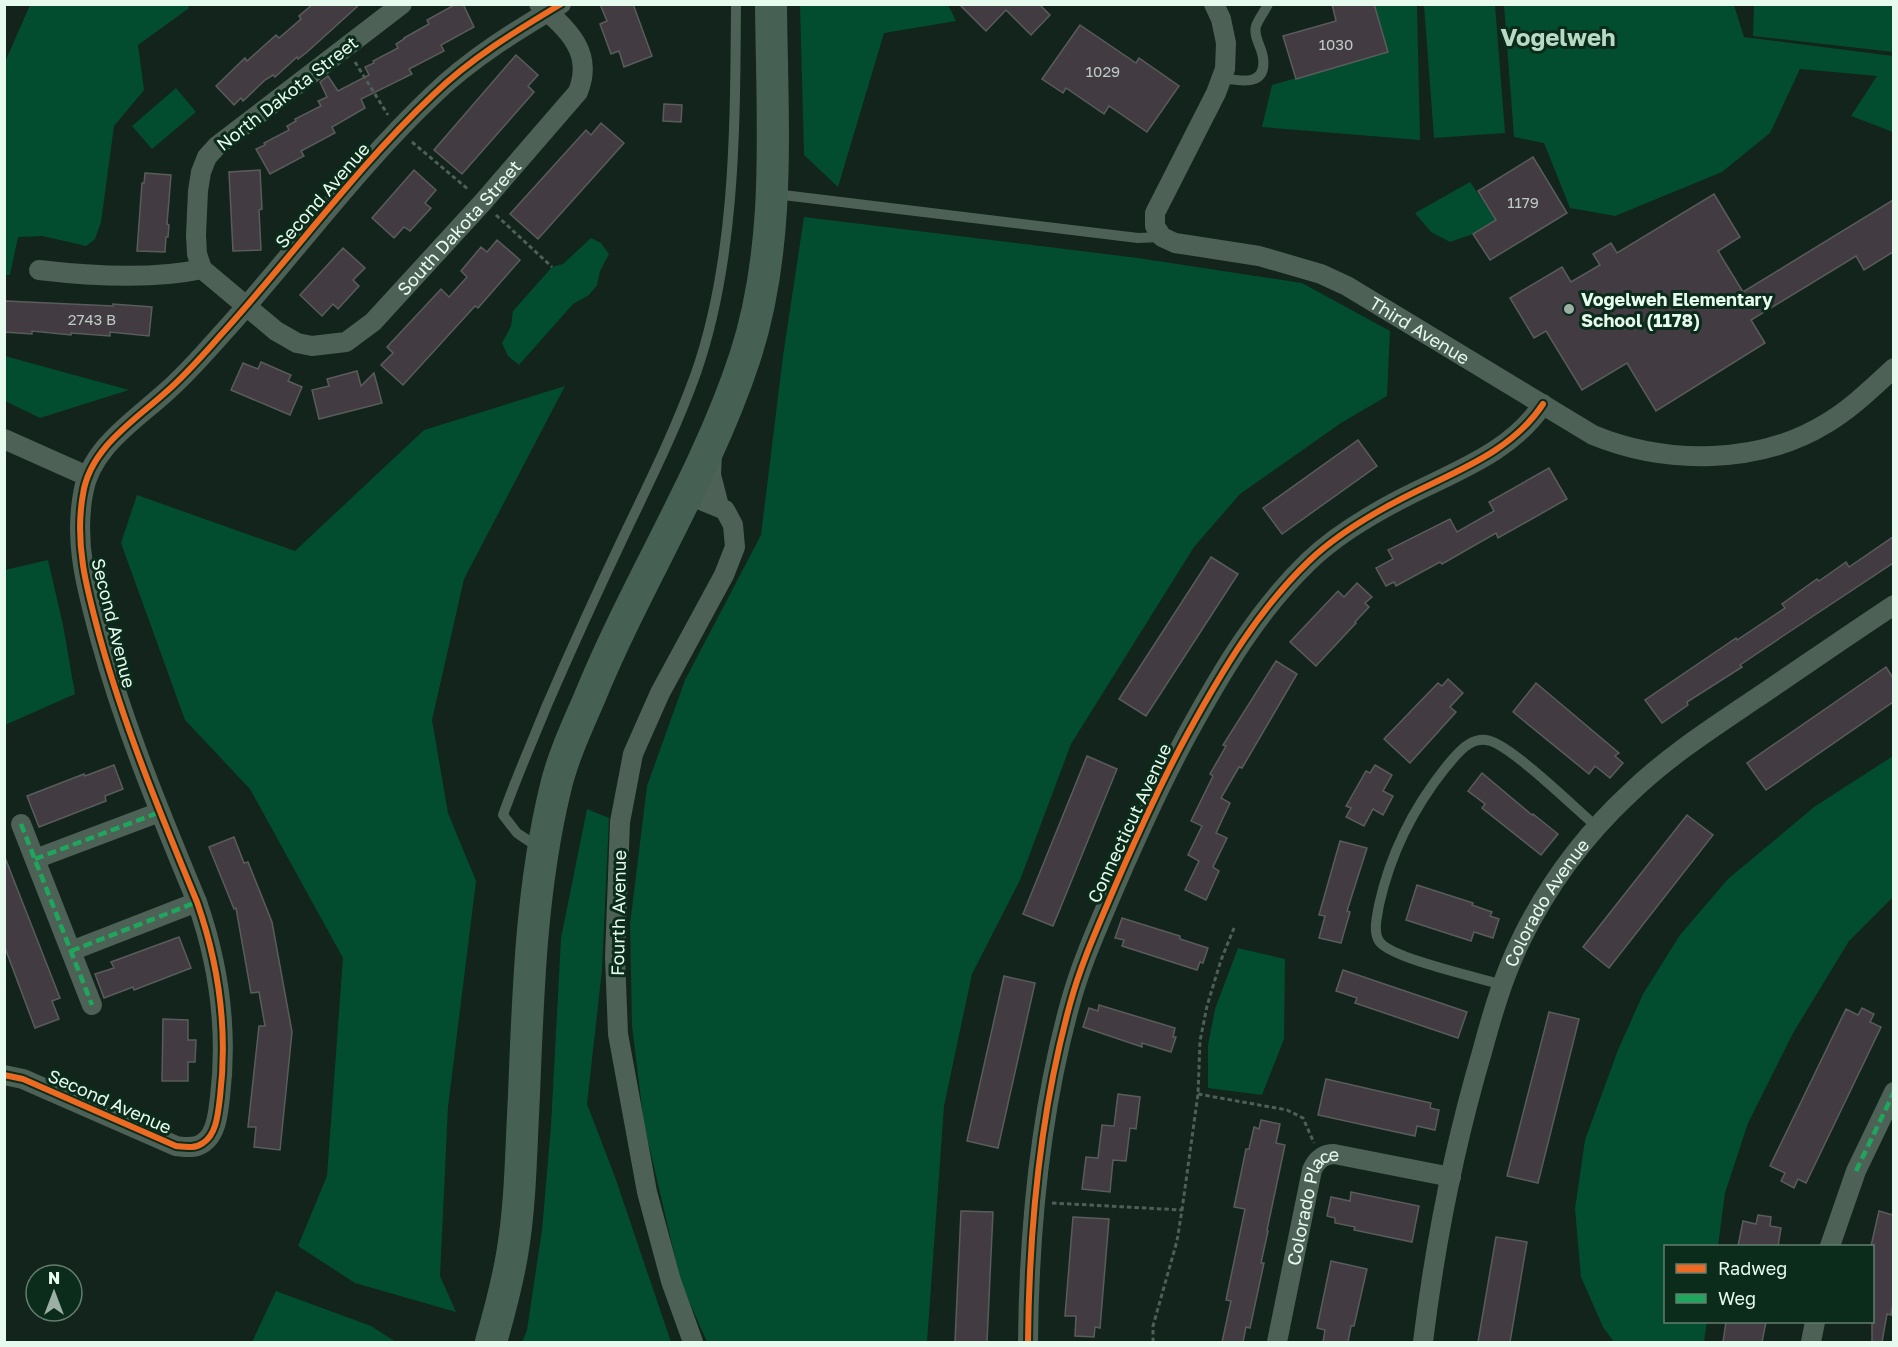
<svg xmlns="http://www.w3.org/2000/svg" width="1898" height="1347" font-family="'Golos Text',sans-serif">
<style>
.green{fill:#024d2f}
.building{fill:#423b42;stroke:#5a5c5b;stroke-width:1.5}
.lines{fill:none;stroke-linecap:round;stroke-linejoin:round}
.path{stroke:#4e5f56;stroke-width:3;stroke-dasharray:4.5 3;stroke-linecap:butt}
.service{stroke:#4d6156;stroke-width:10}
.minor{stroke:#4d6156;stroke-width:20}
.primary{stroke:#466153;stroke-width:32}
.quiet{stroke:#20a55d;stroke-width:4.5;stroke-dasharray:9 4.5;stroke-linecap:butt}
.cycleway-casing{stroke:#0b2b1b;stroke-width:10}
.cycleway{stroke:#ed6a23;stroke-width:6}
.poi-dot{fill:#9cafa4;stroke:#0b2b1b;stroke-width:2}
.labels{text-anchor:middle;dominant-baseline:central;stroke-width:6;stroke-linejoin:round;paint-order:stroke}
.number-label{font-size:15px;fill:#becac3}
.street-label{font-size:18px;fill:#e7faee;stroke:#0b2b1b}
.poi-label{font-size:18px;font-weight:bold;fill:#e7faee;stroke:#0b2b1b;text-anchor:start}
.district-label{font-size:24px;font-weight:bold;fill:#b6dac4;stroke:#0b2b1b}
</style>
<rect width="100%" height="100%" fill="#12241b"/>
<g class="green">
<polygon points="30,5 187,4 189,8 138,45 144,90 114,126 101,222 95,239 86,246 42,236 18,237 10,275 5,275 5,62"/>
<polygon points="800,5 948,5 956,21 884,33 838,187 804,155"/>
<polygon points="1374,5 1417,5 1420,140 1262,127 1272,85 1388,52"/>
<polygon points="1424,5 1495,5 1505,133 1434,138"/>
<polygon points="1504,5 1734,5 1744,37 1893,56 1893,132 1851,116 1877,76 1800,69 1770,133 1722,172 1615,216 1570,208 1544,143 1514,137"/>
<polygon points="1754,5 1893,5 1893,52 1753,36"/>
<polygon points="176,88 196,112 152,149 132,126"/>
<polygon points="1470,182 1496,220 1473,234 1450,242 1431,232 1415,213"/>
<polygon points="804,217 1138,258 1302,283 1390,331 1387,396 1341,423 1240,494 1194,547 1071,744 1020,880 972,974 944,1106 927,1342 707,1342 681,1283 644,1124 632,1026 630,924 647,786 685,680 761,535 783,356"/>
<polygon points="591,238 601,243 609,254 600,271 597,285 589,295 573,304 519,365 508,356 502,343 511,326 513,311 552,267 563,264"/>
<polygon points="5,356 129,390 40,418 5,401"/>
<polygon points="565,386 464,579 432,720 448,813 476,881 448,1107 440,1276 456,1312 355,1283 298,1246 327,1176 343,958 250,789 185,720 121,543 137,495 295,551 424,430"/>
<polygon points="48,560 63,625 75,694 5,725 5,570"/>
<polygon points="1893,756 1893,897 1849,941 1793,1033 1748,1123 1725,1193 1718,1246 1666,1246 1666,1322 1707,1322 1704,1342 1614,1342 1603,1327 1581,1277 1575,1209 1585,1140 1618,1050 1643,994 1680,935 1728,879 1814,807"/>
<polygon points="587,809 609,818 602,970 587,1104 615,1177 671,1342 522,1342 527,1330 542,1230 551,1126 561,938"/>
<polygon points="1238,948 1285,959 1284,1039 1262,1095 1208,1088 1208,1045 1215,1009"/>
<polygon points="276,1291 371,1326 396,1342 252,1342"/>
</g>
<g class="building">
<polygon points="313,4 360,4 306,53 298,59 297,57 275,77 273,75 265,80 243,101 241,98 234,105 216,86 245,58 247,61 276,35 279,38 301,19 299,16"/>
<polygon points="456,4 463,4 474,27 441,45 444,51 409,69 412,74 361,99 365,108 332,127 335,133 301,151 304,156 270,174 256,149 265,145 264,143 289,130 287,126 296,121 295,119 321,106 318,101 327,97 320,82 328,76 338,91 369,75 365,67 374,63 373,61 398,48 396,44 404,39 404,38 429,24 427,20"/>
<polygon points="600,4 633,4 652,56 624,67 619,51 611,54 600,24 607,21"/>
<polygon points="959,4 1039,4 1050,15 1031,35 1006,10 986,31"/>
<polygon points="1332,4 1374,4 1388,52 1296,79 1283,36 1336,21"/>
<polygon points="1080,25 1136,63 1139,58 1179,86 1147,132 1109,106 1104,114 1066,88 1063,93 1042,79"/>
<polygon points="516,55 538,75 528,86 534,92 462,174 434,150"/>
<polygon points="664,104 682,105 681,122 663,121"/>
<polygon points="601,123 624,143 538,239 510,214 586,130 591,135"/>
<polygon points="1533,157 1567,213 1490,260 1473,234 1496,220 1478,191"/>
<polygon points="260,170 262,209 259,210 261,250 233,251 229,172"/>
<polygon points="414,170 436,190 425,203 431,208 410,231 404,227 394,238 372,218"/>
<polygon points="145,173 171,175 167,224 169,225 168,237 166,237 165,252 137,251 142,183 144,183"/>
<polygon points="1714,194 1740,237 1718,251 1743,292 1893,200 1893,252 1864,270 1856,256 1751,320 1765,343 1656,411 1627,363 1582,390 1546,331 1534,338 1510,298 1562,267 1571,282 1600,265 1593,254 1611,243 1617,253"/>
<polygon points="497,240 520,260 478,308 475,306 403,385 381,365 393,353 387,347 441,289 449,297 467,277 461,271 481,247 487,252"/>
<polygon points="343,248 365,268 353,280 359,286 338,309 333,304 322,316 300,295"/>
<polygon points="6,301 113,306 113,304 152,307 149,336 110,332 110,336 71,333 71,335 32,331 32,334 4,332 4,303"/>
<polygon points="261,362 291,375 288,381 302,387 290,415 231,390 243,363 258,369"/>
<polygon points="357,371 361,386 374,373 382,403 319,419 312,390 329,386 327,379"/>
<polygon points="1358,440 1377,466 1282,534 1263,508"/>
<polygon points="1549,468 1567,499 1498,538 1496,533 1442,564 1440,562 1396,586 1394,582 1386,586 1376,568 1393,559 1388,550 1450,519 1457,532 1494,511 1489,502"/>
<polygon points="1893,537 1893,563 1780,638 1740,665 1742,667 1687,702 1688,705 1662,723 1645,700 1736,638 1737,640 1785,608 1782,604 1817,579 1819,581 1846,562 1849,567"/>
<polygon points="1211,557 1238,574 1146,716 1119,699"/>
<polygon points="1357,583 1372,597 1365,603 1369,607 1355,622 1356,623 1316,666 1290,642 1338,591 1344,597"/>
<polygon points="1276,661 1297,674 1242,768 1239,767 1221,798 1230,803 1216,833 1227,838 1213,867 1219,871 1206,900 1185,890 1199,861 1188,855 1202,826 1191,821 1213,776 1210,774 1226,746 1223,745"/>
<polygon points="1886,667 1893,678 1893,702 1766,790 1747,763"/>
<polygon points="1448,679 1463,693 1450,707 1456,712 1410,763 1384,739 1438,683 1442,686"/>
<polygon points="1536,683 1619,753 1615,756 1623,763 1610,778 1595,766 1589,774 1513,712"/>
<polygon points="1087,756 1117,769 1053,926 1023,914"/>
<polygon points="114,765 123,789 105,796 106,801 39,827 27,796 84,774 85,776"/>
<polygon points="1375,765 1392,775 1383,791 1393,796 1383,815 1373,809 1364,826 1346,817 1351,808 1346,806 1366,771 1370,773"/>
<polygon points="1482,773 1532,815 1533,814 1558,834 1541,855 1482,808 1485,804 1468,791"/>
<polygon points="1687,815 1713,835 1609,968 1583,947"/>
<polygon points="234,837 244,863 248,862 272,922 292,1032 280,1150 254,1147 256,1127 248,1127 259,1026 265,1026 259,992 251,993 236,908 234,909 209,847"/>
<polygon points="1340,841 1367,848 1347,911 1350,912 1341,943 1319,938 1325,916 1319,915"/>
<polygon points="4,855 60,998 52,1001 59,1019 35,1028 4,945"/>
<polygon points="1417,885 1473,903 1472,905 1492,912 1490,916 1499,919 1493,938 1474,932 1471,941 1406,920"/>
<polygon points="1122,918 1180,936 1180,939 1208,948 1203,963 1200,962 1197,970 1122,946 1124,940 1115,938"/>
<polygon points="179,937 191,968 134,990 133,987 104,998 95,974 114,968 111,962"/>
<polygon points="1343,970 1467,1012 1458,1038 1355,1003 1357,998 1336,991"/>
<polygon points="1004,976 1035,983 998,1148 967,1141"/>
<polygon points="1099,1005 1175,1028 1173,1037 1176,1037 1171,1052 1142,1043 1142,1047 1083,1027 1089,1008 1098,1011"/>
<polygon points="1862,1008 1874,1014 1870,1022 1881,1027 1806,1183 1798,1179 1794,1188 1781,1181 1785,1173 1770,1166 1846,1009 1858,1015"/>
<polygon points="1549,1012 1579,1019 1538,1183 1507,1176"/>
<polygon points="163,1019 188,1020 188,1040 196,1040 195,1062 188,1062 188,1081 162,1081"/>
<polygon points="1326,1079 1431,1103 1430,1108 1439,1110 1435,1130 1417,1126 1415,1136 1318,1115"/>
<polygon points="1118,1094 1140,1097 1136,1129 1130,1128 1126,1161 1113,1160 1110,1192 1082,1189 1086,1157 1098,1158 1102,1125 1114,1126"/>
<polygon points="1261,1120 1280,1124 1276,1143 1285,1145 1267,1230 1268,1231 1261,1263 1264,1263 1250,1328 1246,1327 1243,1342 1222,1342 1231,1301 1226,1300 1245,1209 1234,1207 1246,1149 1249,1149 1254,1127 1259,1129"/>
<polygon points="1351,1192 1419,1206 1412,1242 1354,1230 1355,1227 1335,1223 1335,1218 1327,1216 1331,1197 1350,1201"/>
<polygon points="961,1211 993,1212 987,1342 955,1342"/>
<polygon points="1879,1211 1893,1215 1893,1304 1891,1315 1887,1314 1882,1342 1872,1342 1872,1246 1871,1246"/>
<polygon points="1758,1215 1771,1217 1770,1226 1781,1228 1778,1246 1738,1246 1743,1221 1756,1224"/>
<polygon points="1073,1217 1109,1219 1100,1328 1095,1327 1094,1337 1075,1336 1076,1316 1065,1316"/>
<polygon points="1496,1237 1527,1242 1510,1342 1478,1342"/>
<polygon points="1331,1261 1367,1269 1354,1326 1351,1326 1348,1342 1323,1342 1325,1330 1317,1328"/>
<polygon points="1726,1322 1766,1322 1762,1342 1723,1342"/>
</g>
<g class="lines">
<g class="path">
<polyline points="355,62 388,115"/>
<polyline points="412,142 469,190"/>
<polyline points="496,215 552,267"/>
<polyline points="1198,1094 1287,1110 1303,1118 1314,1143"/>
<polyline points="1052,1203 1182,1210"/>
<polyline points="1153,1342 1153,1326 1177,1241 1182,1210 1198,1094 1200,1041 1207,1006 1221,960 1234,928"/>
</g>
<g class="service">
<path d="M1222 78C1240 81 1267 87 1263 58 1262 47 1253 37 1256 26 1259 18 1265 11 1268 4"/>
<polyline points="775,194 1138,238 1162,237"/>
<path d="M541 849 517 833 503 815C516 778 532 742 547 705 573 645 600 586 628 527 652 477 677 426 696 373 736 258 735 125 736 4"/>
<path d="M1503 985C1480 978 1389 958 1379 941 1373 931 1377 917 1379 905 1390 855 1414 807 1446 767 1453 759 1460 749 1469 744 1473 741 1481 739 1486 740 1507 741 1577 810 1597 827"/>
</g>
<g class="minor">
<path id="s1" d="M402 4 217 146 207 157 201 172 198 191 196 235 197 254 202 269 276 331 297 343 312 346 346 342 373 322 483 202 578 92C594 52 568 30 539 4"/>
<path id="s2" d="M1214 4 1221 19 1226 43 1225 69 1216 93 1155 213V226L1162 237 1175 243 1259 256 1321 274 1347 286 1593 435C1666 465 1759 465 1827 423 1852 408 1872 388 1894 368"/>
<path d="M39 270C90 276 152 280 202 269"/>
<polyline points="4,439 87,476"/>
<polyline points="712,453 711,475 719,506"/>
<polyline points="686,494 725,510 733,525 735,547 724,575 660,693 633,754 620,822 615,957 618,1034 647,1192 671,1281 693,1342"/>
<polyline points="21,824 92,1005"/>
<polyline points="35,859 160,812"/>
<polyline points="71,951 197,902"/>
<path d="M4 1075 23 1079 176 1146C185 1147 195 1149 203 1143 217 1134 218 1112 220 1097 228 1030 219 965 197 902 161 815 125 729 100 638 87 590 74 544 83 494 90 448 134 421 166 392 189 372 208 349 228 327 297 250 358 166 433 95 471 58 516 31 561 4"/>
<polyline points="1830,1246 1856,1171 1894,1092"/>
<path d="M1028 1342C1029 1230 1040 1113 1070 1004 1080 967 1095 933 1110 898 1134 842 1159 786 1188 733 1222 671 1258 610 1309 561 1336 535 1370 515 1403 498 1453 472 1511 453 1543 404"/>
<path id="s3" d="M1277 1342 1312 1170C1316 1161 1323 1154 1334 1154L1451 1177"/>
<path id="s4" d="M1423 1342C1435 1244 1454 1147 1482 1052 1492 1015 1503 977 1520 942 1547 886 1584 836 1629 794 1667 757 1712 728 1755 699 1801 668 1847 636 1894 605"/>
<polyline points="1811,1342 1815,1322"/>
</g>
<path class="primary" d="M491 1342C499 1314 507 1284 512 1255 521 1202 521 1148 524 1095 528 993 531 890 555 790 562 759 576 729 589 699 636 583 706 476 745 357 782 244 772 122 771 4"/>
<g class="quiet">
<polyline points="21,824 92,1005"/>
<polyline points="35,859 160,812"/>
<polyline points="71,951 197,902"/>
<polyline points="1856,1171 1894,1092"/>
</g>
<g class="cycleway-casing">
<g id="cycleway">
<path d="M4 1075 23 1079 176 1146C185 1147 195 1149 203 1143 217 1134 218 1112 220 1097 228 1030 219 965 197 902 161 815 125 729 100 638 87 590 74 544 83 494 90 448 134 421 166 392 189 372 208 349 228 327 297 250 358 166 433 95 471 58 516 31 561 4"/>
<path d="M1028 1342C1029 1230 1040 1113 1070 1004 1080 967 1095 933 1110 898 1134 842 1159 786 1188 733 1222 671 1258 610 1309 561 1336 535 1370 515 1403 498 1453 472 1511 453 1543 404"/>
</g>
</g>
<use href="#cycleway" class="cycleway"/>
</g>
<circle class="poi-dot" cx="1569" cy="309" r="6"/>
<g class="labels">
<g class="number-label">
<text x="1336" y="44">1030</text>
<text x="1103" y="71">1029</text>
<text x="1523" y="202">1179</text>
<text x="92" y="319">2743 B</text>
</g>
<g class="street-label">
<text transform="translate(287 93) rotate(-38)">North Dakota Street</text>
<text transform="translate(322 195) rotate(-49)">Second Avenue</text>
<text stroke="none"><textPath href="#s1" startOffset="694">South Dakota Street</textPath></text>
<text stroke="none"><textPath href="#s2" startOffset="531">Third Avenue</textPath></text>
<text transform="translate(114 623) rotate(76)">Second Avenue</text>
<text transform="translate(1129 823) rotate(-65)">Connecticut Avenue</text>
<text stroke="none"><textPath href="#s4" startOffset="460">Colorado Avenue</textPath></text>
<text transform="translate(618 913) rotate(-89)">Fourth Avenue</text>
<text transform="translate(110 1101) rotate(24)">Second Avenue</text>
<text stroke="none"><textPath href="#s3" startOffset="144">Colorado Place</textPath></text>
</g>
<g class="poi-label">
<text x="1581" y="299">Vogelweh Elementary<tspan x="1581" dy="21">School (1178)</tspan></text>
</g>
<g class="district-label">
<text x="1558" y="36">Vogelweh</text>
</g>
</g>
<rect width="1898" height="1347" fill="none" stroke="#e7faee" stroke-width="12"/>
<rect x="1664" y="1245" width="210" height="78" fill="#0b2b1b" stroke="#637e6f" stroke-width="1.5"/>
<rect x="1676" y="1264" width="30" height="9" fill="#ed6a23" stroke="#637e6f" stroke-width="1.5"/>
<text x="1718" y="1275" font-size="18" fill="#e7faee">Radweg</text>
<rect x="1676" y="1294" width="30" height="9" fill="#20a55d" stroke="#637e6f" stroke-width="1.5"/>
<text x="1718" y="1305" font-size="18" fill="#e7faee">Weg</text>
<g transform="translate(54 1293)"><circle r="28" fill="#0b2b1b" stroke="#637e6f" stroke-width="1.5"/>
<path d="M0-4.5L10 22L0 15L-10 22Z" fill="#9cafa4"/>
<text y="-9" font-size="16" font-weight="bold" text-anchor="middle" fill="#e7faee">N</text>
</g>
</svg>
